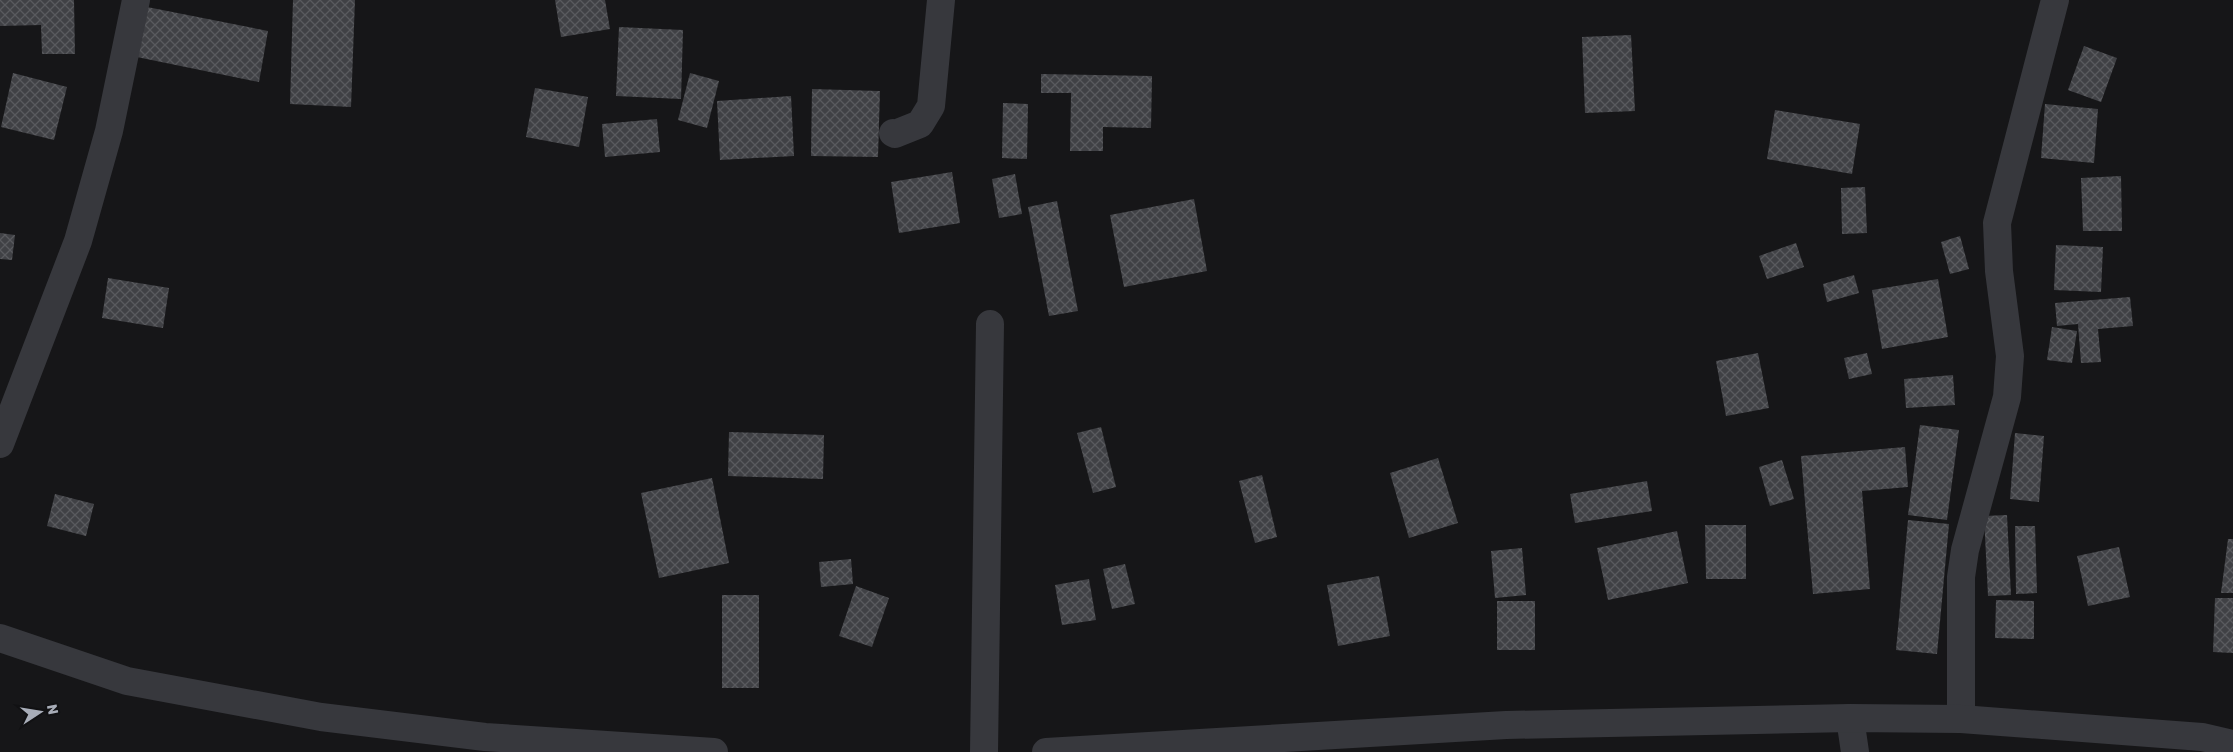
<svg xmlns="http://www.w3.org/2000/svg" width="2233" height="752" font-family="Rubik,sans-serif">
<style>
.building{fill:url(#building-cross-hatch)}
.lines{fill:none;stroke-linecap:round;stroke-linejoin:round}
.street{stroke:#37383d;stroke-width:28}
</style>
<defs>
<pattern id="building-cross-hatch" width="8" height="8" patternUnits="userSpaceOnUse" patternTransform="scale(1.25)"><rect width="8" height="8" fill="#404145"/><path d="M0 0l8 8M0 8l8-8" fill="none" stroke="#595a5e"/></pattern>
</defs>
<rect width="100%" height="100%" fill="#161618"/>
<g class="building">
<polygon points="0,0 74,0 75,54 42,54 41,25 0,26"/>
<polygon points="293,0 355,0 351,107 290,104"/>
<polygon points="555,0 605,0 610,29 561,37"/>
<polygon points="142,6 268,31 259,82 132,56"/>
<polygon points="619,27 683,30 681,99 616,96"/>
<polygon points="1631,35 1635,111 1585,113 1582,37"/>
<polygon points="2084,46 2117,58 2101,102 2068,90"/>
<polygon points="13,73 67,87 54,140 1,127"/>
<polygon points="690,73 719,81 707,128 678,120"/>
<polygon points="1041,74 1152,76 1151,128 1103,127 1103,151 1070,151 1071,93 1041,93"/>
<polygon points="535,88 588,97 579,147 526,137"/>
<polygon points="812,89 880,91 878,157 811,156"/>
<polygon points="791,96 794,156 720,160 717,101"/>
<polygon points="1003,103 1028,104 1027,159 1002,158"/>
<polygon points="2045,104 2098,109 2094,163 2041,158"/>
<polygon points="1775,110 1860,124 1852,174 1767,159"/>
<polygon points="657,119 660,152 605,157 602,124"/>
<polygon points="952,172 960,223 899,233 891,182"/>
<polygon points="1015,174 1022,214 999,218 992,179"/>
<polygon points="2121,176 2122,231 2083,231 2081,178"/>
<polygon points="1865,187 1867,233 1842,234 1841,188"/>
<polygon points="1194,199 1207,271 1124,287 1110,215"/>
<polygon points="1057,201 1078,311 1049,316 1028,207"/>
<polygon points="0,233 15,235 12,260 0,259"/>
<polygon points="1960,236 1969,269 1950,274 1941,242"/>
<polygon points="1796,243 1804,267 1767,279 1759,256"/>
<polygon points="2056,245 2103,247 2101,292 2054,290"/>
<polygon points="1854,275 1859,293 1827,302 1823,284"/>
<polygon points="108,278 169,288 163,328 102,318"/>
<polygon points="1938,279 1948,337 1882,349 1872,290"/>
<polygon points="2130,297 2133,326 2098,329 2101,362 2081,363 2078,324 2057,326 2055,303"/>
<polygon points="2052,327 2077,331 2072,363 2047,360"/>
<polygon points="1758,353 1769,408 1726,416 1716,361"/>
<polygon points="1867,353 1872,374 1849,379 1844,358"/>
<polygon points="1953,375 1955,405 1906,408 1904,379"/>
<polygon points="1920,425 1959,430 1947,520 1908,515"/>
<polygon points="1101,427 1116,487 1093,493 1077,433"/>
<polygon points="729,432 824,435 823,479 728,476"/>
<polygon points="2015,433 2044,436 2039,502 2010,499"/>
<polygon points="1905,447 1908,487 1862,491 1870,589 1813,594 1801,456"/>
<polygon points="1438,458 1458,523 1409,538 1390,473"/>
<polygon points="1782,460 1794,499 1770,506 1759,467"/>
<polygon points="1262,475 1277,537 1255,543 1239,481"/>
<polygon points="712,478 729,563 659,578 641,493"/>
<polygon points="1647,481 1652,511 1575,523 1570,494"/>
<polygon points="55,494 94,504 86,536 47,526"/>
<polygon points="2007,515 2011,595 1988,596 1984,516"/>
<polygon points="1908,520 1949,524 1937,654 1896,650"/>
<polygon points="1705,525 1746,525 1746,579 1706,579"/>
<polygon points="2015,526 2035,526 2037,593 2016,594"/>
<polygon points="1677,531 1688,583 1608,600 1597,548"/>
<polygon points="2228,539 2233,539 2233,593 2221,593"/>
<polygon points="2119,547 2130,597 2088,606 2077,556"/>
<polygon points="1522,548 1526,595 1495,598 1491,551"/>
<polygon points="851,559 853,584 821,587 819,562"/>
<polygon points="1125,564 1135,604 1112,609 1103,569"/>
<polygon points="1379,576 1390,636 1338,646 1327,585"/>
<polygon points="1089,579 1096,620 1062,625 1055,585"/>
<polygon points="856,586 889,598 872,647 839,636"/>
<rect x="722" y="595" width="37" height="93"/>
<polygon points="2215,598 2233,598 2233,653 2213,652"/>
<polygon points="1996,600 2034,601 2034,639 1995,638"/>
<rect x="1497" y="601" width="38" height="49"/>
</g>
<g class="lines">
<g class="street">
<polyline points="893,133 895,134 920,124 931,106 941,0"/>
<polyline points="0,444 78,241 109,131 136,0"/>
<polyline points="0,638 127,681 321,717 485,737 714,752"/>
<polyline points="1850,718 1855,752"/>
<polyline points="1961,719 1961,577 1965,550 2007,397 2010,356 1999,271 1997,223 2055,0"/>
<polyline points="984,752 990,324"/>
<polyline points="1046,752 1506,725 1850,718 1961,719 2202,737 2233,744"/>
</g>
</g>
<g transform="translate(40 712) rotate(78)" stroke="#111113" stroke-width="4" paint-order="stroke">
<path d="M0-4L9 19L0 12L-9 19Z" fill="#a8adb8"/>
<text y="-8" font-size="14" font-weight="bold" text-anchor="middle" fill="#a8adb8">N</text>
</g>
</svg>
